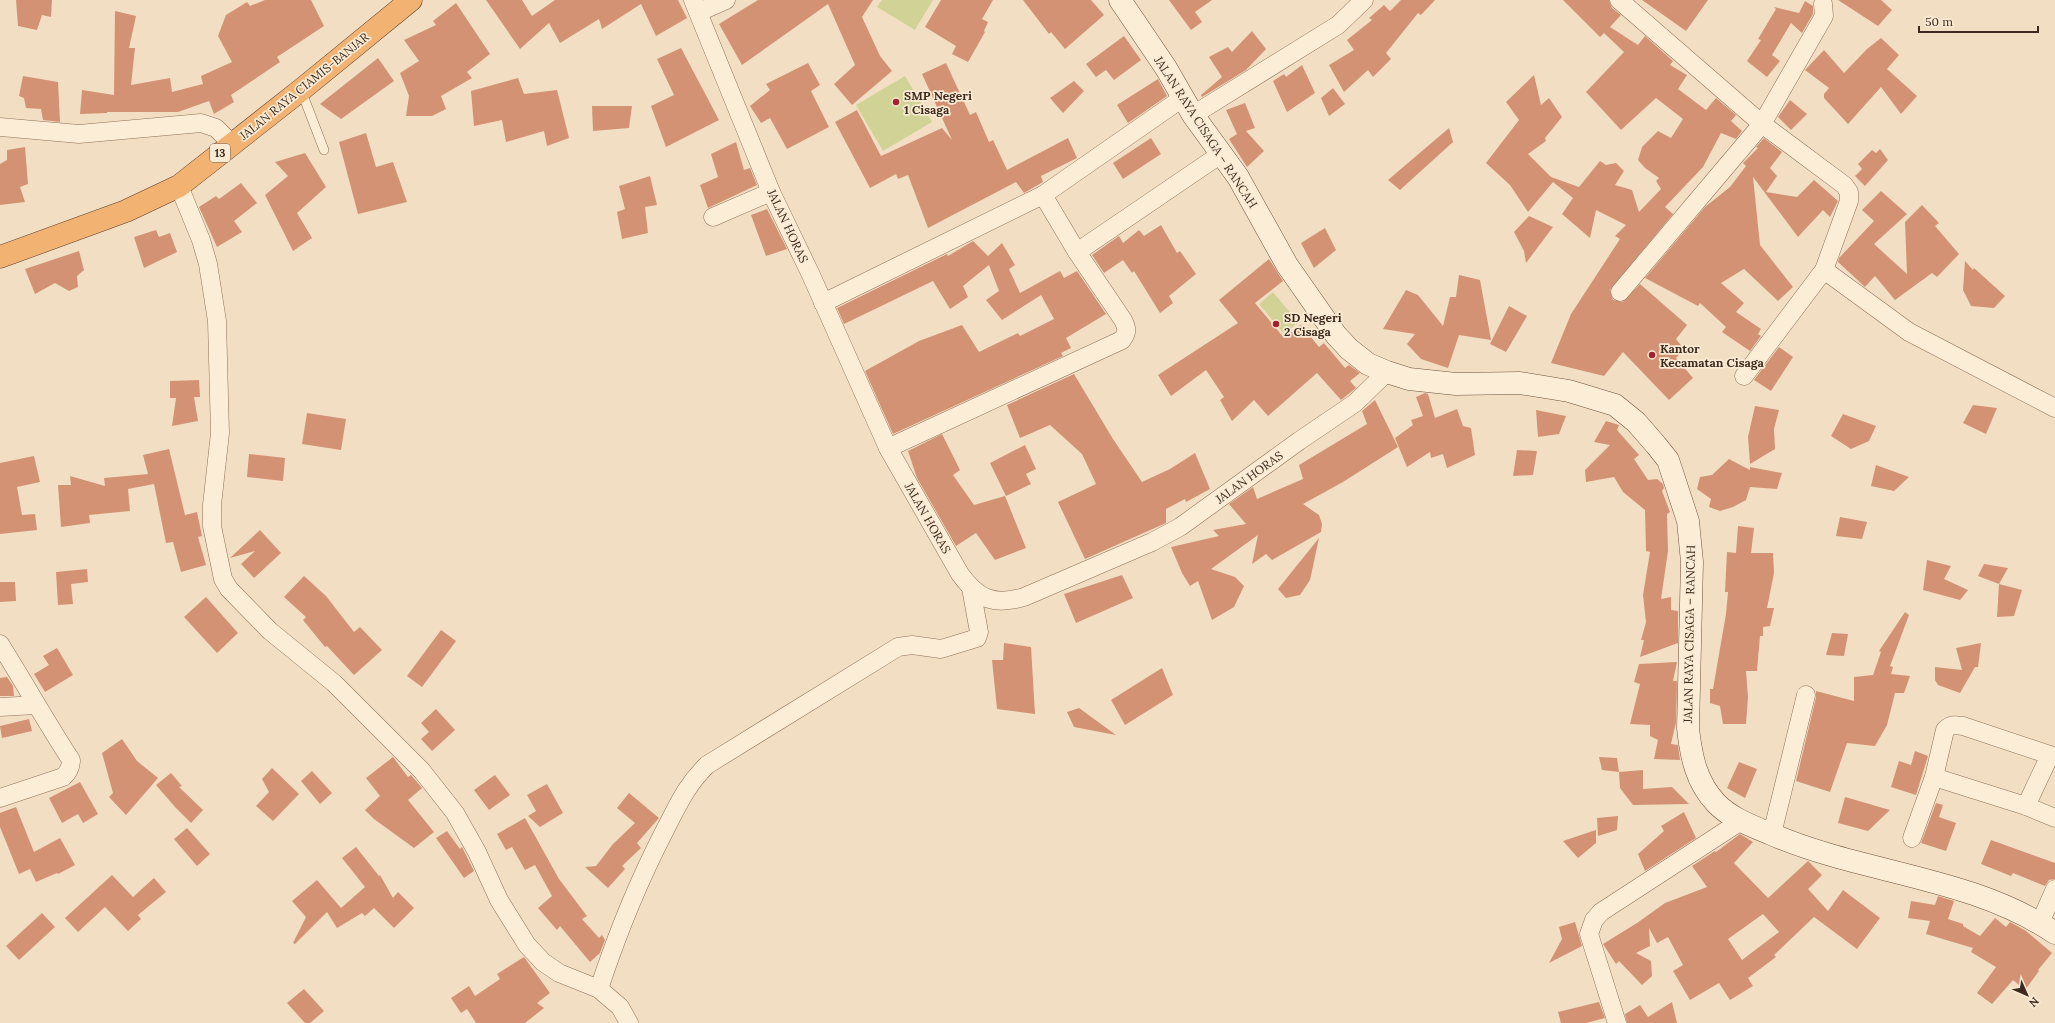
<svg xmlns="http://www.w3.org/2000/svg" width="2055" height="1023" font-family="Lora,serif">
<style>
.green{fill:#d1d295}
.building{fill:#d49275;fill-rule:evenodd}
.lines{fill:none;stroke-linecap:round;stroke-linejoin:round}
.service-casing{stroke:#8f6f57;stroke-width:10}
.minor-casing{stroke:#8f6f57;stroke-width:19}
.secondary-casing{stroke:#70503b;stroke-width:23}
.trunk-casing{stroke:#5c3d2c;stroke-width:23}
.service{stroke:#fcedd7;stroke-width:9}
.minor{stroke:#fcedd7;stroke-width:18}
.secondary{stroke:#fcedd7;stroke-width:22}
.trunk{stroke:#f1b272;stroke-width:22}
.poi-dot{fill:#a42130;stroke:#f9ead3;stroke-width:1.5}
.labels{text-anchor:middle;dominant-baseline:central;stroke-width:3.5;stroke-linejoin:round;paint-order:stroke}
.shield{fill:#f9ead3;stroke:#756354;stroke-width:1}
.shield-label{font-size:11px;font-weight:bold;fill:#3d291d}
.street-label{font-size:12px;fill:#3d291d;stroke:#f9ead3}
.poi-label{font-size:12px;font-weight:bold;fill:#3d291d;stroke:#f9ead3;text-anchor:start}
</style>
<rect width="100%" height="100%" fill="#f2dfc3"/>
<g class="green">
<polygon points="882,0 933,0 915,30 877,7"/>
<polygon points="905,76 932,122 883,151 856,105"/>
<polygon points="1273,292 1298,322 1284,334 1259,304"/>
</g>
<g class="building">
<polygon points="16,0 52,0 51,17 42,15 37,30 18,26"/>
<polygon points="265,0 311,0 324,26 277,57 280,62 231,95 234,102 214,114 209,101 178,112 107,112 107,113 80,114 82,90 114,95 115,11 136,16 129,48 135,48 131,85 170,78 172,92 203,84 201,76 232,62 218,36 226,15 247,2 250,6"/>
<polygon points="486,0 522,0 532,16 555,0 678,0 687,18 656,36 641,4 602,29 599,19 560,43 549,23 520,49"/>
<polygon points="758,0 873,0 862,17 880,56 892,71 852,105 834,84 855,65 828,4 742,65 719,24"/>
<polygon points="941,0 993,0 982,19 988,22 984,31 985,32 968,62 952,54 956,46 925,27"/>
<polygon points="1023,0 1091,0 1104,15 1065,49 1051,32 1049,34"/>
<polygon points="1169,0 1212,0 1195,12 1202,22 1191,30"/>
<polygon points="1401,0 1435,0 1421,15 1418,13 1386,53 1391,59 1373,77 1368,70 1344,92 1329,65 1354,50 1347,40 1372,20 1369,18 1384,5 1390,11"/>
<polygon points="1563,0 1609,0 1612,8 1621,15 1610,27 1638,45 1645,36 1673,61 1670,65 1687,75 1678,89 1706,110 1716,98 1736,115 1731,121 1742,131 1736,139 1721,133 1703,167 1665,207 1673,214 1610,290 1613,300 1623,302 1640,284 1687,325 1676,339 1684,349 1676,358 1693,378 1669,400 1623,352 1604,376 1551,363 1571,314 1620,239 1615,236 1626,225 1596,210 1590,238 1562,214 1573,198 1553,182 1528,212 1510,185 1486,163 1519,120 1506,102 1534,75 1541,105 1549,98 1562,117 1545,138 1546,141 1528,154 1551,177 1579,187 1600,161 1606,165 1616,163 1624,171 1615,185 1632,190 1639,212 1661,189 1656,181 1659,178 1645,168 1638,160 1642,147 1658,131 1671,138 1683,119 1656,98 1621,130 1586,92 1624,52 1604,33 1600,37"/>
<polygon points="1642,0 1708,0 1686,31"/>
<polygon points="1838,0 1881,0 1892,10 1878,26"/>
<polygon points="1805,1 1813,6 1813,14 1802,33 1791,23 1772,55 1780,61 1767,77 1747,61 1761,40 1758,39 1776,9 1774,7 1799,13"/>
<polygon points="456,3 490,54 467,72 472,78 441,96 446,109 432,116 406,116 409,96 400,73 419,61 404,40 436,25 433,21"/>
<polygon points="1252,31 1266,49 1246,70 1202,97 1201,95 1222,77 1209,57 1228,47 1232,52"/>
<polygon points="1124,36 1141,60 1114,80 1106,70 1096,77 1086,64"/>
<polygon points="1881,38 1899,55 1887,69 1917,96 1901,114 1881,87 1848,124 1824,98 1824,94 1829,88 1805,70 1824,50 1844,73 1867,49"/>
<polygon points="681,48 719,120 666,147 651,106 674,95 657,59"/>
<polygon points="378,58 394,81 341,119 320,104"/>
<polygon points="808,63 820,85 811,91 829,127 787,149 770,118 761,123 750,106 770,90 766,84"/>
<polygon points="946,63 970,115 976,112 989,142 993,140 1007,170 1068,138 1077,158 1041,176 1043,182 1024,193 1016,182 928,228 908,175 898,179 896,174 870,188 835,122 857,110 881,156 942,128 952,140 922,74"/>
<polygon points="1302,65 1315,93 1287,112 1273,81 1284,74 1286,77"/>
<polygon points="23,76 58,82 60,122 43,120 41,109 26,108 24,98 19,96"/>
<polygon points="518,78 524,94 557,90 569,138 547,146 544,131 506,142 502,120 474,126 471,91"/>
<polygon points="1158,79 1167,96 1128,123 1117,105"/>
<polygon points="1074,81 1084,91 1063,113 1050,98"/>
<polygon points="1333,88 1345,104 1329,116 1321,98"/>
<polygon points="1790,100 1807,114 1791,130 1778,117"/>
<polygon points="1245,103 1255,128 1246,131 1264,151 1247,167 1229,139 1237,134 1226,110"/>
<polygon points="592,106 632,106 629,128 593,131"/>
<polygon points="1449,128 1453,142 1400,190 1388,180"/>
<polygon points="366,133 376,167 393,162 407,202 358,214 339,142"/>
<polygon points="1151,138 1161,154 1123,179 1113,163"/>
<polygon points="1764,138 1782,152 1770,168 1777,176 1766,192 1797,197 1814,180 1838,201 1830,217 1823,210 1798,237 1753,177 1760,245 1793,287 1778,301 1744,269 1721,283 1744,303 1736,312 1761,329 1758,334 1761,336 1750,351 1722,332 1726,327 1700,303 1698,306 1645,278 1705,207 1730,187 1746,166 1743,163 1758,148 1756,147"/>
<polygon points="736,142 744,170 750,168 757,185 708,208 700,185 718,177 711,154"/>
<polygon points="25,147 28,184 20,187 25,202 0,205 0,164 7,160 7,150"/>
<polygon points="1880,149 1888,160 1865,186 1855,176 1862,169 1858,164 1872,150 1876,153"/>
<polygon points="305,153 326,187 297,213 312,238 293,251 265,195 288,176 275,162"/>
<polygon points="650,176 657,205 645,207 648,233 622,239 617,212 625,209 619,186"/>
<polygon points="241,183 257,203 234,221 242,232 217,247 199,207 216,196 219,199"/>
<polygon points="1881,191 1907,214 1874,244 1907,274 1905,222 1922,205 1939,223 1935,226 1959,254 1937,277 1932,273 1895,300 1875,276 1865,287 1838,262 1839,258 1874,221 1862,210"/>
<polygon points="767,209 787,249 766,256 751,215"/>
<polygon points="1529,216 1553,227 1526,263 1524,251 1514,232"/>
<polygon points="1161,225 1177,253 1180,251 1196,274 1169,296 1173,303 1160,313 1134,271 1132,273 1123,260 1104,273 1092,255 1119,236 1123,243 1139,230 1144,236"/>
<polygon points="1325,228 1336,250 1314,268 1301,243"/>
<polygon points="156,230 159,237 170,233 177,252 144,268 134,237"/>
<polygon points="973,241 988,256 1002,243 1015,265 1009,269 1020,293 1060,271 1064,278 1077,271 1106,314 1066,338 1071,348 1061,353 1063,356 893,434 865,371 919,341 962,325 979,352 1018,333 1020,336 1054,319 1041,295 1002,320 986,300 999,291 989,265 963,286 968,297 950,309 933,281 844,324 837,308 947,254 948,256"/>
<polygon points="79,251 84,270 77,276 78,287 69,291 55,283 35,294 25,269"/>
<polygon points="1269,259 1283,281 1255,303 1284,338 1301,325 1319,347 1324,343 1345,368 1349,365 1360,373 1350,381 1356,388 1341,400 1317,373 1268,416 1254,400 1232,421 1220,400 1224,397 1206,370 1171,396 1158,375 1238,323 1219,300"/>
<polygon points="1965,261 1973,270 1974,268 2005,296 1994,308 1971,306 1963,290"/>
<polygon points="1459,275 1480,280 1491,340 1459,335 1448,368 1421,359 1407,344 1415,334 1383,329 1406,290 1418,295 1443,326 1450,297 1456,297"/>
<polygon points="1509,306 1527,316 1506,352 1490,344"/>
<polygon points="1779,347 1793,357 1771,391 1754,380"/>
<polygon points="1074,374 1113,439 1142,482 1170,469 1195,453 1210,489 1186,502 1185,499 1166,509 1166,523 1085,559 1058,502 1096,484 1082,454 1050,425 1020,438 1007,405"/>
<polygon points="199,380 200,397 194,397 198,421 172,426 176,398 170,398 170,381"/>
<polygon points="1425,393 1428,394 1435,418 1457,409 1463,426 1471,428 1475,455 1447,468 1443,454 1431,458 1430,452 1407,467 1395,438 1413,425 1411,420 1423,416 1416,397"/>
<polygon points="1375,400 1398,447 1343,482 1303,504 1319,515 1322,524 1321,532 1272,560 1266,554 1252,564 1258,535 1211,569 1235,577 1244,586 1234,607 1212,620 1198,581 1190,586 1182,573 1171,547 1219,536 1213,530 1246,524 1229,504 1253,487 1257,499 1303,479 1299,465 1367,424 1362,411"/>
<polygon points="1973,405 1997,408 1986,434 1963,423"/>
<polygon points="1755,406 1779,410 1774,429 1775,449 1750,464 1748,437"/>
<polygon points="1536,410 1566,416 1559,434 1538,437"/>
<polygon points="307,413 346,419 341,450 302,444"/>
<polygon points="1843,414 1876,426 1869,441 1851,449 1831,436"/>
<polygon points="1606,421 1619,425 1617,430 1639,455 1634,459 1648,480 1657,479 1663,484 1664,488 1662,491 1670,512 1667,514 1668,551 1661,599 1671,597 1671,610 1678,611 1678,643 1640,657 1644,640 1641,640 1646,622 1643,595 1650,552 1646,551 1645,510 1623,492 1614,477 1586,482 1585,470 1610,445 1594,442"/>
<polygon points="942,434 960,470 953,475 974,505 1005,496 1026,548 995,560 976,533 956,546 917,478 908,451"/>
<polygon points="1025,445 1036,469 1026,474 1031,484 1006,496 990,463"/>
<polygon points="169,449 185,515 197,512 202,536 198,537 206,565 181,572 173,542 166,543 154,484 128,489 130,511 89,515 90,523 61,527 58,485 71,485 70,476 105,486 104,478 148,474 143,455"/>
<polygon points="1517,450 1537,451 1533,475 1513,476"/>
<polygon points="249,454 285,458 283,481 247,477"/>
<polygon points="34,456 40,482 17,487 22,515 35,514 37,530 0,534 0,463"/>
<polygon points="1729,459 1750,470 1750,467 1782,473 1777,489 1750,487 1746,500 1733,507 1720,511 1709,507 1711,499 1697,489 1700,477 1712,475"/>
<polygon points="1876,465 1909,477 1894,491 1871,486"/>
<polygon points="1840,517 1867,522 1862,539 1836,536"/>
<polygon points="1738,526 1754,528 1751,553 1773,553 1774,573 1767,608 1774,608 1770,626 1763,627 1763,636 1760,636 1757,671 1746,671 1748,697 1746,724 1723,724 1720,706 1710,703 1710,689 1713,689 1726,614 1728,592 1725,592 1727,552 1736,553"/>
<polygon points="260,530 281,553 254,578 241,564 255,551 230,558"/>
<polygon points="1319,538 1310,580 1300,595 1286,598 1278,589"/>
<polygon points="1927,560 1951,566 1944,579 1968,590 1960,600 1923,590"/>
<polygon points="1984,564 2008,568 1999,584 1978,576"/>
<polygon points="87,569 88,582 71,584 73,604 58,605 56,572"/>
<polygon points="1122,575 1133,598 1076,623 1064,594"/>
<polygon points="304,576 326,596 354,632 360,627 382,650 354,675 327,646 325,647 303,620 306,617 284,597"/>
<polygon points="0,582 15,582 16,601 0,602"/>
<polygon points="1999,584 2022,590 2014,616 1997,617"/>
<polygon points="206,597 238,633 217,653 184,617"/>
<polygon points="1905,612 1909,615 1890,666 1893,667 1891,674 1910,676 1904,693 1895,693 1887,725 1875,746 1847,743 1830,792 1796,781 1816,697 1816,691 1854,701 1854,677 1873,675 1881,652 1879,651"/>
<polygon points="441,630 456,641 422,687 407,676"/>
<polygon points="1832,633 1848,634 1844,656 1826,655"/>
<polygon points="1004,643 1031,647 1035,714 997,709 992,660 1003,660"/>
<polygon points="1981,643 1978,667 1975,667 1960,693 1938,685 1935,680 1935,667 1962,670 1956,648"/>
<polygon points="57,648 73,675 45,692 34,674 49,665 43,656"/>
<polygon points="1677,662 1673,681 1677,681 1676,722 1671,744 1678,745 1680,760 1654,759 1658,740 1650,736 1650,725 1630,724 1640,684 1634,682 1639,664"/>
<polygon points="1162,668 1173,695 1125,725 1111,700"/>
<polygon points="7,677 13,686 14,696 0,696 0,678"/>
<polygon points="1079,708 1116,735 1074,727 1067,712"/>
<polygon points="436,709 455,730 432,751 421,739 429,732 421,723"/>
<polygon points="29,719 32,731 2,738 0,726"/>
<polygon points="122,739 137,761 158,778 126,815 109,797 113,793 102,753"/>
<polygon points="1915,751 1928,756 1916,795 1891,787 1899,761 1911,765"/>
<polygon points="393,757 408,777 411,775 422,788 408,800 434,832 414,848 374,819 365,810 380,796 366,778"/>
<polygon points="1599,757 1617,758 1619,772 1602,770"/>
<polygon points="1739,762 1757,769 1745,798 1727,788"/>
<polygon points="272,768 299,794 273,821 256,806 269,792 262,779"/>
<polygon points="1643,770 1643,789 1672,787 1689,804 1633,805 1620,788 1619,772"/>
<polygon points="312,771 332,793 320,804 301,781"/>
<polygon points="171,773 182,786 179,787 203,810 191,823 175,807 156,785"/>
<polygon points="495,775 510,795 489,810 474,790"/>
<polygon points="80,782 98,814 83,823 78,814 62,823 49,798"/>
<polygon points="547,784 563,813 540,827 528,816 536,811 527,795"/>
<polygon points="629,793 659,818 637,843 641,848 622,866 625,869 608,888 585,867 596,866 613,844 635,823 617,808"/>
<polygon points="1845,797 1890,810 1868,831 1838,823"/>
<polygon points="1936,803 1943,805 1939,817 1956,823 1946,851 1921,843"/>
<polygon points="16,807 34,852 60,838 75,865 58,874 57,873 36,882 30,869 19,874 0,827 0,813"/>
<polygon points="1684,812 1696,838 1645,871 1638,854 1664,831 1661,826"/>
<polygon points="1618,816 1617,830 1598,836 1597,818"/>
<polygon points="525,818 559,879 587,916 582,919 599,938 602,935 605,940 600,953 590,962 560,926 557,930 538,908 552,896 535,865 525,870 512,847 506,850 497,834"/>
<polygon points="187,828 210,854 197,866 174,839"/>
<polygon points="1596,830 1596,843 1578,858 1563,841"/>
<polygon points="447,831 460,849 462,847 474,871 464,878 436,838"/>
<path d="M1740 834 1753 842 1734 863 1768 898 1808 861 1822 875 1808 889 1828 911 1843 890 1880 918 1857 949 1814 917 1774 955 1776 957 1748 978 1753 986 1730 1000 1719 983 1690 1000 1673 971 1683 965 1668 937 1657 943 1649 928 1650 946 1636 953 1651 961 1652 976 1642 985 1619 961 1616 964 1603 944 1637 923 1665 903 1707 887 1692 866 1715 851 1716 852ZM1763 914 1779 932 1742 960 1728 939Z"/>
<polygon points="1991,840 2055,863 2055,879 2049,880 2045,886 2013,873 2011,876 1981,864"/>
<polygon points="356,847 379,876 380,875 393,898 398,892 414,908 394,928 374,908 365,916 362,913 337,928 327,912 295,944 293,943 306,917 292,901 317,880 341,908 365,887 342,858"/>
<polygon points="112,875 133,897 154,878 166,892 138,915 141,919 128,931 105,907 78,932 65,918"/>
<polygon points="1938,896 1954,901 1948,919 1963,924 1963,926 1980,936 1995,918 2006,927 2010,922 2026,931 2052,953 2038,970 2039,971 2025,990 2013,980 1992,1004 1977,993 1996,967 1971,952 1973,948 1926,934 1930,921 1908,918 1911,901 1935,905"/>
<polygon points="42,913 55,927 19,960 6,946"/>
<polygon points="1575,922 1582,946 1549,963 1562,939 1559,927"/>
<polygon points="524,957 550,993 537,1003 544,1008 525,1023 476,1023 467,1009 461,1013 451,998 469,986 475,996 500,979 497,974"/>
<polygon points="304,989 324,1011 310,1023 305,1023 287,1003"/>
<polygon points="1599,1002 1605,1018 1586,1023 1561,1023 1558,1012"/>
<polygon points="1672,1002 1677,1023 1627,1023 1625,1014 1640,1005 1648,1017"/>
</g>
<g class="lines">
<g class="service-casing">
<polyline id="service" points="301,90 324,150"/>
</g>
<g class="minor-casing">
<g id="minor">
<path d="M693 0 771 192 811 275 888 448 960 574C978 599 994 606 1024 597L1152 542 1180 527 1299 441 1355 403 1387 372"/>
<polyline points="1619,0 1762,124 1844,185 1849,192 1849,201 1824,270"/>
<polyline points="699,12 726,0"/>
<polyline points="1193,115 1338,25 1364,0"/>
<polyline points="0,127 79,134 201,123 216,128 232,144"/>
<polyline points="179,186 201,240 208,264 217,321 220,433 212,505 212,526 223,579 229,589 270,631 334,683 422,771 455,813 477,852 499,900 527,945 543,962 559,973 599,989 620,1007 629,1023"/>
<polyline points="713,217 771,192"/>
<polyline points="1077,252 1221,154"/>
<polyline points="1620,292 1762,124 1824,16 1823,4"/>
<polyline points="823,303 1043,195 1184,97"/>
<polyline points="1744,376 1824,270 1909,332 2055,408"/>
<path d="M888 448 1122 340C1128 332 1127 328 1123 320L1077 252 1043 195"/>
<path d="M0 644C24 682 46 722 71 760 71 767 69 772 63 777L0 798"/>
<polyline points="0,707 36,705"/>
<path d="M2026 806 2050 755 1963 726C1955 725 1951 724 1945 730L1934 777 2026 806 2055 818"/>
<polyline points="1772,834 1806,695"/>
<polyline points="1912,838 1934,777"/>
<polyline points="2040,923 2055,889"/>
<path d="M599 989C617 934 639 880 666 828 679 803 686 786 707 765L898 647 912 645 941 649 977 638 979 632 971 588"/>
<polyline points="1617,1023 1589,934 1594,920 1601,912 1741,821"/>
</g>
</g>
<g class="secondary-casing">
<path id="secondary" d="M1120 0 1166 68 1193 115 1238 177 1287 265 1336 335 1349 349 1368 364 1387 372 1409 379 1456 384 1520 383 1569 391 1615 405 1636 422 1656 445 1668 460 1688 521 1692 562 1688 728C1691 756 1696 782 1716 803 1730 818 1752 826 1771 834 1863 874 1970 876 2055 933"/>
</g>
<g class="trunk-casing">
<polyline id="trunk" points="0,257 126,211 179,186 301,90 411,0"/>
</g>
<use href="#service" class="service"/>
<use href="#minor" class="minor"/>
<use href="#secondary" class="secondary"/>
<use href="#trunk" class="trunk"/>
</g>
<g class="poi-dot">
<circle cx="896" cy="102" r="4"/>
<circle cx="1276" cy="324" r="4"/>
<circle cx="1652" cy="355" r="4"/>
</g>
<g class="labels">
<rect class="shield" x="210" y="144" width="20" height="18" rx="3"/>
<g class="shield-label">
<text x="220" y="153">13</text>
</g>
<g class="street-label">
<text transform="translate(304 86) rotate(-39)">JALAN RAYA CIAMIS-BANJAR</text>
<text transform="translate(1206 132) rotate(57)">JALAN RAYA CISAGA – RANCAH</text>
<text transform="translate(788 226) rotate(65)">JALAN HORAS</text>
<text transform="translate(1249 477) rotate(-36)">JALAN HORAS</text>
<text transform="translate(928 518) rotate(60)">JALAN HORAS</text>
<text transform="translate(1689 634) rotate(-89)">JALAN RAYA CISAGA – RANCAH</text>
</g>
<g class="poi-label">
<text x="904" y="95">SMP Negeri<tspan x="904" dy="14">1 Cisaga</tspan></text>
<text x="1284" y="317">SD Negeri<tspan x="1284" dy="14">2 Cisaga</tspan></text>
<text x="1660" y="348">Kantor<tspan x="1660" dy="14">Kecamatan Cisaga</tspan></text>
</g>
</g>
<g transform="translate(2027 995) rotate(135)" stroke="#f9ead3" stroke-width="3" paint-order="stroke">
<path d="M0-3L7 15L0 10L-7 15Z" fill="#3d291d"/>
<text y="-6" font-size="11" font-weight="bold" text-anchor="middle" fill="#3d291d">N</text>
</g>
<path d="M1919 26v6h119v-6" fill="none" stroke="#3d291d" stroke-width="2"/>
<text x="1925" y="26" font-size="12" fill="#3d291d" stroke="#f9ead3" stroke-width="3" paint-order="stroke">50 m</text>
</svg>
